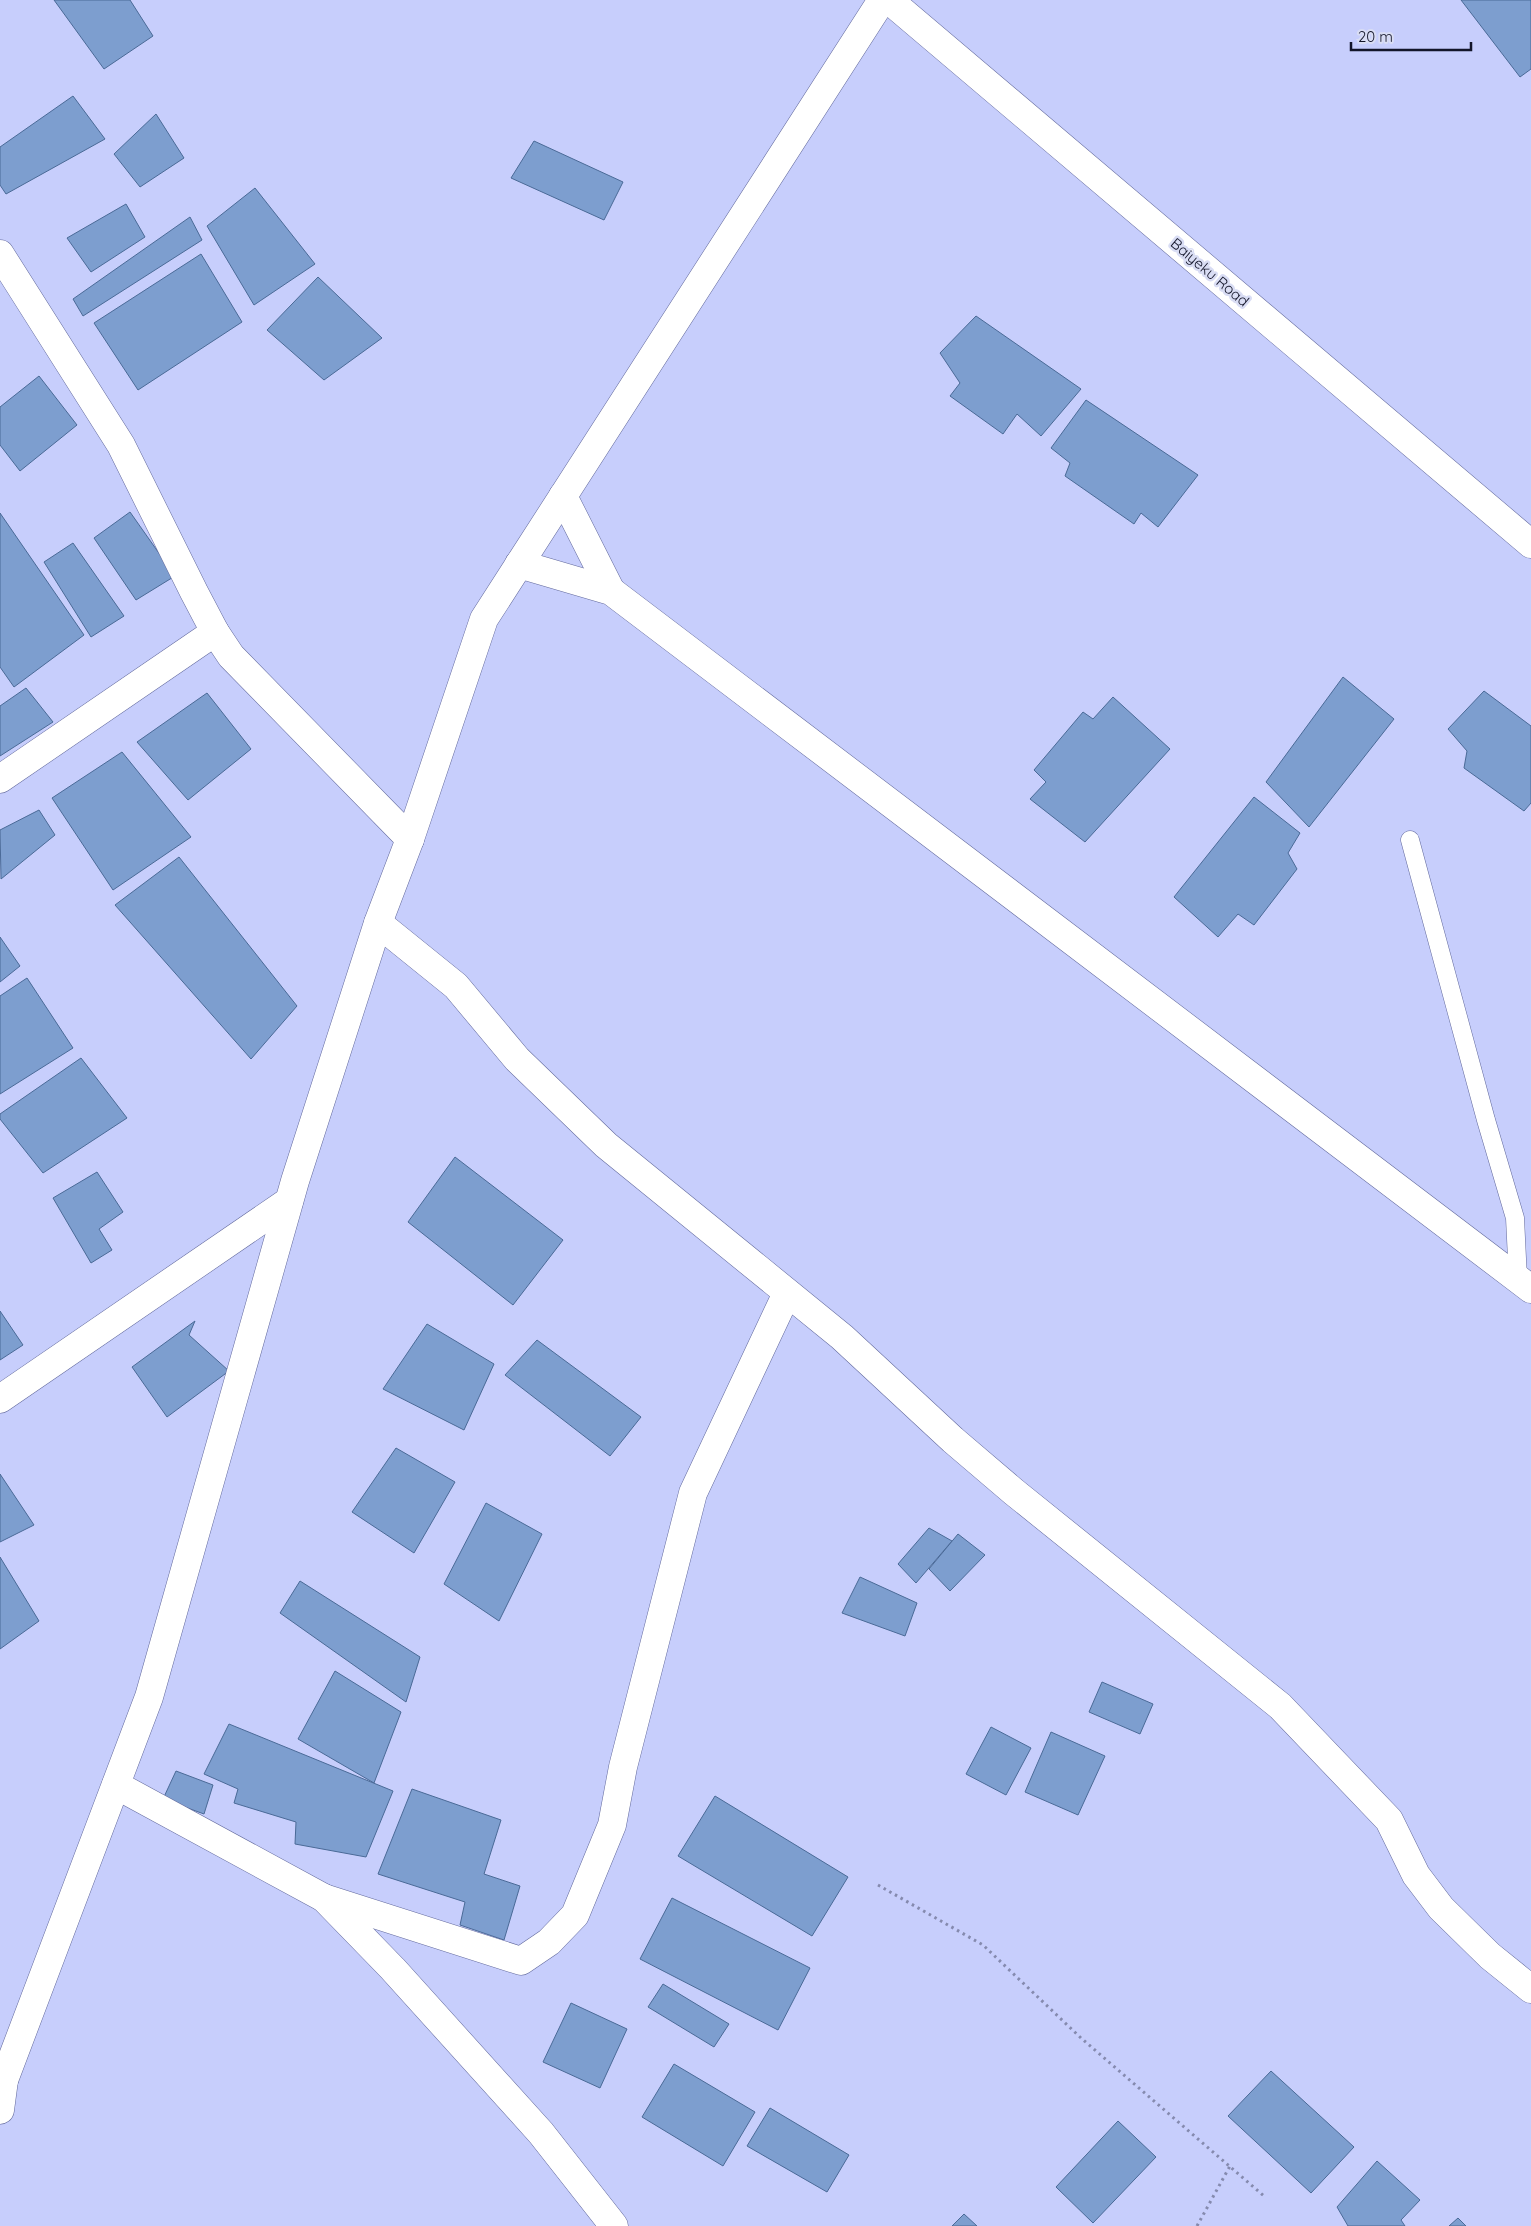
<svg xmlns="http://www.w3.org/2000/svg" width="1531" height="2226" font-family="Quicksand,sans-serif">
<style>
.building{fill:#7d9ecf;stroke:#4a6a97}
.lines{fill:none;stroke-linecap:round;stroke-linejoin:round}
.lane-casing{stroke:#636a9d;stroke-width:19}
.street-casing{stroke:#636a9d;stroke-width:29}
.secondary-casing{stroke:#636a9d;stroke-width:29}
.path{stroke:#858aae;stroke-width:3;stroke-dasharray:2.5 4;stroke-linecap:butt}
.lane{stroke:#fff;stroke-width:18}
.street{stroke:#fff;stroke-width:28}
.secondary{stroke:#fff;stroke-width:28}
.labels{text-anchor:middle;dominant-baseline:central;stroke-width:5;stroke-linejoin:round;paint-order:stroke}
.street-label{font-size:15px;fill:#131529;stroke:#d9ddf4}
</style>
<rect width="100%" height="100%" fill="#c7cefc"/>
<g class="building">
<polygon points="54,0 130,0 153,36 104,69"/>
<polygon points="1461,0 1531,0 1531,69 1520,77"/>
<polygon points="73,96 105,139 6,194 0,185 0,147"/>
<polygon points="156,114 184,158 140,187 114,154"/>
<polygon points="534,141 623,182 604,220 511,178"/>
<polygon points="255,188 315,264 254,305 207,226"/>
<polygon points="126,204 145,237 91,272 67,238"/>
<polygon points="190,217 202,240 83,316 73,299"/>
<polygon points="201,254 242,322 138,390 94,323"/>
<polygon points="318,277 382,338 324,380 267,330"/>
<polygon points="976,316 1081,389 1041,436 1017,414 1003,434 950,396 960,383 940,353"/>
<polygon points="39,376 77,425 20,471 0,445 0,407"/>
<polygon points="1086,400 1198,475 1158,527 1141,513 1134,524 1065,476 1070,463 1051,448"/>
<polygon points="130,512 175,576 136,600 94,538"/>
<polygon points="0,513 84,635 14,687 0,667"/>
<polygon points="73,543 124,616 91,637 44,562"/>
<polygon points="1343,677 1394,719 1309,827 1266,782"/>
<polygon points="26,688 53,722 0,756 0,706"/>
<polygon points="1484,691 1531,726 1531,803 1524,811 1464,768 1467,751 1448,729"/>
<polygon points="207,693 251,749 188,800 137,742"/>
<polygon points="1113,697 1170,749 1085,842 1030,799 1046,782 1034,770 1083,712 1093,719"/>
<polygon points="122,752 191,837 113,890 52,798"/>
<polygon points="1254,797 1300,833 1288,853 1297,869 1254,925 1238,914 1218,937 1174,897"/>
<polygon points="39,810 55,835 1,879 0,830"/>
<polygon points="179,857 297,1006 251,1059 115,905"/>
<polygon points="0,937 20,966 0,982"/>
<polygon points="27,978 73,1048 0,1094 0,996"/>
<polygon points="81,1058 127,1118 43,1173 0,1119 0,1114"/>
<polygon points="455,1157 563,1240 513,1305 408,1222"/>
<polygon points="97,1172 123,1212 99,1229 112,1250 91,1263 53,1198"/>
<polygon points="0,1311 23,1345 0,1360"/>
<polygon points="195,1321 189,1335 229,1371 167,1417 132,1367"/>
<polygon points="427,1324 494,1364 464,1430 383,1389"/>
<polygon points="537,1340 641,1417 610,1456 505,1375"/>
<polygon points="396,1448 455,1482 414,1553 352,1512"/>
<polygon points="0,1474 34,1525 0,1542"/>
<polygon points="486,1503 542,1534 499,1621 444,1584"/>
<polygon points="929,1528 952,1541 916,1583 898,1564"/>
<polygon points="958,1534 985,1555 950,1591 929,1569"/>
<polygon points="0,1557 39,1621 0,1649"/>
<polygon points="860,1577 917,1603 905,1636 842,1613"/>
<polygon points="300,1581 420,1657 406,1702 280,1613"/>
<polygon points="335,1671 401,1712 374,1783 298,1739"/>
<polygon points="1102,1682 1153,1704 1140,1734 1089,1712"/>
<polygon points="229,1724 393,1791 366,1857 295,1844 296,1822 234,1803 238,1789 204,1774"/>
<polygon points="991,1727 1031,1748 1006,1795 966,1774"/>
<polygon points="1051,1732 1105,1756 1078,1815 1025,1792"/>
<polygon points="176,1771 213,1785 204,1814 163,1799"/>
<polygon points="412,1789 501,1820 484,1874 520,1886 504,1940 460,1925 465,1902 378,1874"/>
<polygon points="715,1796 848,1877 812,1936 678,1856"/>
<polygon points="672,1898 810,1968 778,2030 640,1959"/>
<polygon points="663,1984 729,2024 714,2047 648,2007"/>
<polygon points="571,2003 627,2029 600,2088 543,2062"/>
<polygon points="674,2064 755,2112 723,2166 642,2117"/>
<polygon points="1271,2071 1354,2147 1311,2193 1228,2116"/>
<polygon points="770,2108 849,2155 827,2192 747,2146"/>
<polygon points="1118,2121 1156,2157 1093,2223 1056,2187"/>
<polygon points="1377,2161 1420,2200 1401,2220 1405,2226 1348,2226 1337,2207"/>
<polygon points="964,2214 977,2226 952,2226"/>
<polygon points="1458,2218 1466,2226 1449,2226"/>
</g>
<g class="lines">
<g class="lane-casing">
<polyline id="lane" points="1410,840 1486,1120 1515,1218 1518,1279"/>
</g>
<g class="street-casing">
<g id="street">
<polyline points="0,254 121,445 194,592 215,632 231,656 410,839"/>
<polyline points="563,496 611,591"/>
<polyline points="519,564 611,591 1531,1289"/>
<polyline points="0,779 215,632"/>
<polyline points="378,923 456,986 517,1059 606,1145 842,1337 953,1440 1014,1492 1280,1706 1389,1820 1416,1875 1441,1908 1490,1956 1531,1989"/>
<polyline points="0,1399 289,1201"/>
<polyline points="116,1785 324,1898 393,1969 541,2133 614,2226"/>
<polyline points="324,1898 521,1961 549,1942 575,1915 612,1825 623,1767 693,1493 787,1293"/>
<polyline points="0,2110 4,2080"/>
</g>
</g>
<g class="secondary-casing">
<g id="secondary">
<polyline points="889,0 1531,544"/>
<polyline points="0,2081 4,2080 149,1697 295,1181 378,923 410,839 484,619 882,0"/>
</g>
</g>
<g class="path">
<polyline points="878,1885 983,1945 1081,2038 1264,2196"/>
<polyline points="1197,2226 1230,2166"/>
</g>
<use href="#lane" class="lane"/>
<use href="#street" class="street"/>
<use href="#secondary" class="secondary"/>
</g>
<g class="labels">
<g class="street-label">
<text transform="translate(1210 272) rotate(40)">Baiyeku Road</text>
</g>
</g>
<path d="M1351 42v8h120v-8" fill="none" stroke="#131529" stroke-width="2.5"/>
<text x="1358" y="42" font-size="15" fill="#131529" stroke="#d9ddf4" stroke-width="4" paint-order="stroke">20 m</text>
</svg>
